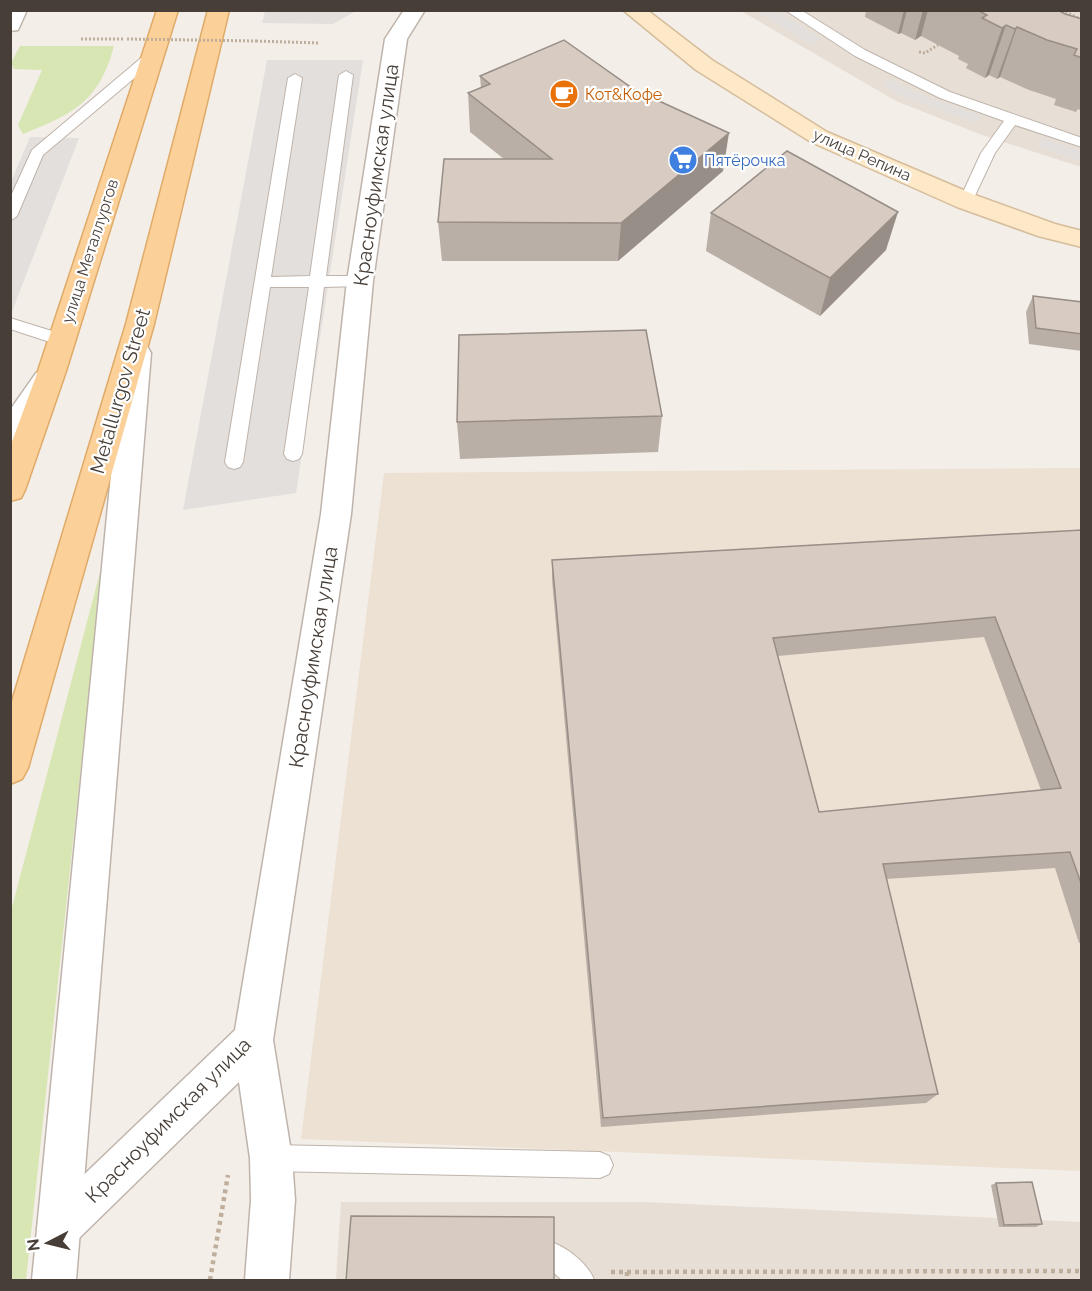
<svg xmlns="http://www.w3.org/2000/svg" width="1092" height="1291" font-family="Raleway,sans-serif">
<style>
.residential{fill:#e7dfd6}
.education{fill:#ece1d2}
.green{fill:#d7e6b2}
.parking{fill:#e2dfdd}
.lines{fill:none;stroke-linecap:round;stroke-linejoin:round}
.service-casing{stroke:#bfb4ab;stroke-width:2}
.minor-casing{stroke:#bfb4ab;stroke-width:3}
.tertiary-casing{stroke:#bfb4ab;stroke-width:3}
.secondary-casing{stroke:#d5bd9b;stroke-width:3}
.primary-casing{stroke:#e0ab69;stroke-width:3}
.path-far1{stroke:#c0ae9c;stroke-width:3;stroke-dasharray:2 2;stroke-linecap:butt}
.path{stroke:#c0ae9c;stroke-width:4.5;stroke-dasharray:4 4;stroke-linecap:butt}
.service{fill:#fff;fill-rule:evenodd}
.minor{fill:#fff;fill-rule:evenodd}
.tertiary{fill:#fff;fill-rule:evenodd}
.secondary{fill:#fde8c8;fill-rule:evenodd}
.primary{fill:#fbd199;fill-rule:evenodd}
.path-bridge{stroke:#c0ae9c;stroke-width:3;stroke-dasharray:2 2;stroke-linecap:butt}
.wall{fill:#baafa6;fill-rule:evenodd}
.shaded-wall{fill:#978e87}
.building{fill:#d8cbc1;stroke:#978e87;stroke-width:1.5;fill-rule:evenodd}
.labels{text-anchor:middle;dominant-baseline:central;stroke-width:4.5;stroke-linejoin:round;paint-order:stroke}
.far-food-label{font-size:16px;fill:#c56008;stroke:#fff;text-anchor:start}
.far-street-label{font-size:16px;fill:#473e37;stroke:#fff}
.far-shop-label{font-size:16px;fill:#366cbe;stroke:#fff;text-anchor:start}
.street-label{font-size:20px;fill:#473e37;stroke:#fff}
</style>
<rect width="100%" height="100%" fill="#f3eee8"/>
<g class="residential">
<polygon points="741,11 1081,11 1081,167 982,135 896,101"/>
<polygon points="341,1202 645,1202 1081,1222 1081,1280 336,1280"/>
</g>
<polygon class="education" points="1081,468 1081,1171 301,1139 384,473"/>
<g class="green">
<path d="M20 46H114C99 102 73 114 23 134L18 125 42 70 14 69 11 63Z"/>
<polygon points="103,561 26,1280 10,1280 10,915"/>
</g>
<g class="parking">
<polygon points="265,11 265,10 356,11 333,24 262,23"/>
<polygon points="756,11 777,11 822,39 810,44"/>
<polygon points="267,60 363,60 296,493 183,510"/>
<polygon points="891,80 912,91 982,116 976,123 906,98 882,85"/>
<polygon points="30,137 79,138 11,314 11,182"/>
<polygon points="1043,138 1081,151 1081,161 1037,146"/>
</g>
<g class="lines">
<g class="service-casing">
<g id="service">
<polygon points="785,10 801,10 865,50 950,92 1082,138 1082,147 1015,125 995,153 971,204 961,204 959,201 981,153 1004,121 940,98 855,56"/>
<polygon points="152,52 159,56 157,59 43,155 17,216 10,221 10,198 32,150 147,53"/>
<polygon points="346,71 353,75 326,276 360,276 368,281 360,286 324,287 302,454 299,459 293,461 287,459 284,454 309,287 270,287 243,462 240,467 234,469 228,467 225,462 288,78 295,74 302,78 271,277 310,276 339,75"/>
<polygon points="10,318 68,336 70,340 68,344 62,346 10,329"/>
<polygon points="271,1145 600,1152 609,1156 613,1165 609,1174 600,1178 271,1171 262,1167 258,1158 262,1149"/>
<path d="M554 1243C569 1249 589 1265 594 1280H562L545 1265 541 1256 545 1247Z"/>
</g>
</g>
<g class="minor-casing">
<g id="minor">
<polygon points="10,10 27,10 18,30 10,31"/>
<polygon points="404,10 425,10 407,39 373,281 351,514 273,1040 292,1158 295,1200 289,1280 245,1280 251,1200 250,1158 239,1082 74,1243 59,1250 44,1243 37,1228 44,1213 235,1030 321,514 347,281 385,39"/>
</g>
</g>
<g class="tertiary-casing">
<g id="tertiary">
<polygon points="137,343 147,346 151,353 76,1280 32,1280 123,353 127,346"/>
<polygon points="46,370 56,373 60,380 20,441 10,444 10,410 36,373"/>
</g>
</g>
<g class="secondary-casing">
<polygon id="secondary" points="623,10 647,10 712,60 827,132 975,195 1055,224 1082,231 1082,247 1038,236 957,207 811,142 696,70"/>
</g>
<g class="primary-casing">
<g id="primary">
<polygon points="157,10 178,10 66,371 25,490 21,498 10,501 10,447 38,371"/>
<polygon points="208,10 229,10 154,324 28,768 22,779 10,784 10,708 126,324"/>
</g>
</g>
<g class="path-far1">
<polyline points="1062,10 1082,20"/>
<polyline points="81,39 125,39"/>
<polyline points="256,41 318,43"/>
<polyline points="919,52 925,53 938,45"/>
</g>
<g class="path">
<polyline points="611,1272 1082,1271"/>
<polyline points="627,1272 627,1280"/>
<polyline points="210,1280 228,1175"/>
</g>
<use href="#service" class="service"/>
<use href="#minor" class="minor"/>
<use href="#tertiary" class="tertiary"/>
<use href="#secondary" class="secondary"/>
<use href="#primary" class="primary"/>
<polyline class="path-bridge" points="127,39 256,41"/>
</g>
<g class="wall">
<polygon points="866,10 1058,10 1065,14 1082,19 1082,111 1078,109 1076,112 1054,105 1056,99 1029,90 1000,77 997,79 989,75 985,78 966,68 968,64 958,59 959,56 921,36 915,40 901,33 898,34 865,17"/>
<polygon points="480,76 723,171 618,261 442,261 438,222 504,159 470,132 468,93 481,88"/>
<polygon points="711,213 886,250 820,316 706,251"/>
<polygon points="1033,296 1082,302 1082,351 1029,344 1026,312"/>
<polygon points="662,416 658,452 460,459 457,422"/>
<path d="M1082 530V943H1079L1055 868 886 879 938 1094 926 1103 601 1127 552 580V560ZM984 637 1041 790 819 812 778 656Z"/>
<polygon points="996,1183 1042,1224 1036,1227 999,1227 991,1185"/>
</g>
<g class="shaded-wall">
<polygon points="904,10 907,10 901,33 898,34"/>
<polygon points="923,10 928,10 921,36 915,40"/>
<polygon points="1006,25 989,75 985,78 1002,28"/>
<polygon points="1017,27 1000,77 997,79 1015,29"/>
<polygon points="729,133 723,171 618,261 621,223"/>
<polygon points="898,212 886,250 820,316 830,278"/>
</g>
<g class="building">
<polygon points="977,10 1058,10 1065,14 1082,19 1082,58 1074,55 1077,49 1047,40 1017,27 1015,29 1006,25 1002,28 982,18 987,15"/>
<polygon points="564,40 635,90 729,133 621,223 438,222 444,159 552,159 468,93 490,84 480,76"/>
<polygon points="787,151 898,212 830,278 711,213"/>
<polygon points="1033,296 1082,302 1082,334 1036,328"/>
<polygon points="646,330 662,416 457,422 459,335"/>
<path d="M1082 530V886L1070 852 883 864 938 1094 603 1118 552 560ZM995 617 1061 788 819 812 773 638Z"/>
<polygon points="1032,1182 1042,1224 1004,1225 996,1183"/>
<polygon points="351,1216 554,1217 554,1281 346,1281"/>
</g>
<defs>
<g id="cafe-disc" transform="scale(1.5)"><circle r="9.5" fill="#e8710a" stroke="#fff"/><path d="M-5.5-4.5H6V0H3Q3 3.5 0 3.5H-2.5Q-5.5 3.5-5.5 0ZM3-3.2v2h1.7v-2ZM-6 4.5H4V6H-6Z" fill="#fff"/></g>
<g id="supermarket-disc" transform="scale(1.5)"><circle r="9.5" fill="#3f7fe0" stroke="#fff"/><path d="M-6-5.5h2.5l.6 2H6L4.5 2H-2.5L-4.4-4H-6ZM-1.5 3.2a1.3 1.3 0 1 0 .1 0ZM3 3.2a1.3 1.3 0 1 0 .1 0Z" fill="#fff"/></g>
</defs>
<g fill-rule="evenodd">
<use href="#cafe-disc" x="564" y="94"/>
<use href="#supermarket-disc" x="683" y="160"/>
</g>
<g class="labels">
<g class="far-food-label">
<text x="585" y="94">Кот&amp;Кофе</text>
</g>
<g class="far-street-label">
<text transform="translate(862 155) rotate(24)">улица Репина</text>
<text transform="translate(90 251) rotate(-72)">улица Металлургов</text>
</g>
<g class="far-shop-label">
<text x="704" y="160">Пятёрочка</text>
</g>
<g class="street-label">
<text transform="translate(376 175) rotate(-82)">Красноуфимская улица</text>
<text transform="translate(120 391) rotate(-74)">Metallurgov Street</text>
<text transform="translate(313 657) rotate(-81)">Красноуфимская улица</text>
<text transform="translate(168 1120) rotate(-45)">Красноуфимская улица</text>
</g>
</g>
<rect width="1092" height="1291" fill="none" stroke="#473e37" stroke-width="24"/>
<g transform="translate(48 1243) rotate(263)" stroke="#ffffff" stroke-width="4.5" paint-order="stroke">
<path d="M0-4.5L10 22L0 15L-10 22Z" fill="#473e37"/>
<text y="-9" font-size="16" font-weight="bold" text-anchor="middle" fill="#473e37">N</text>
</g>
</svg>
